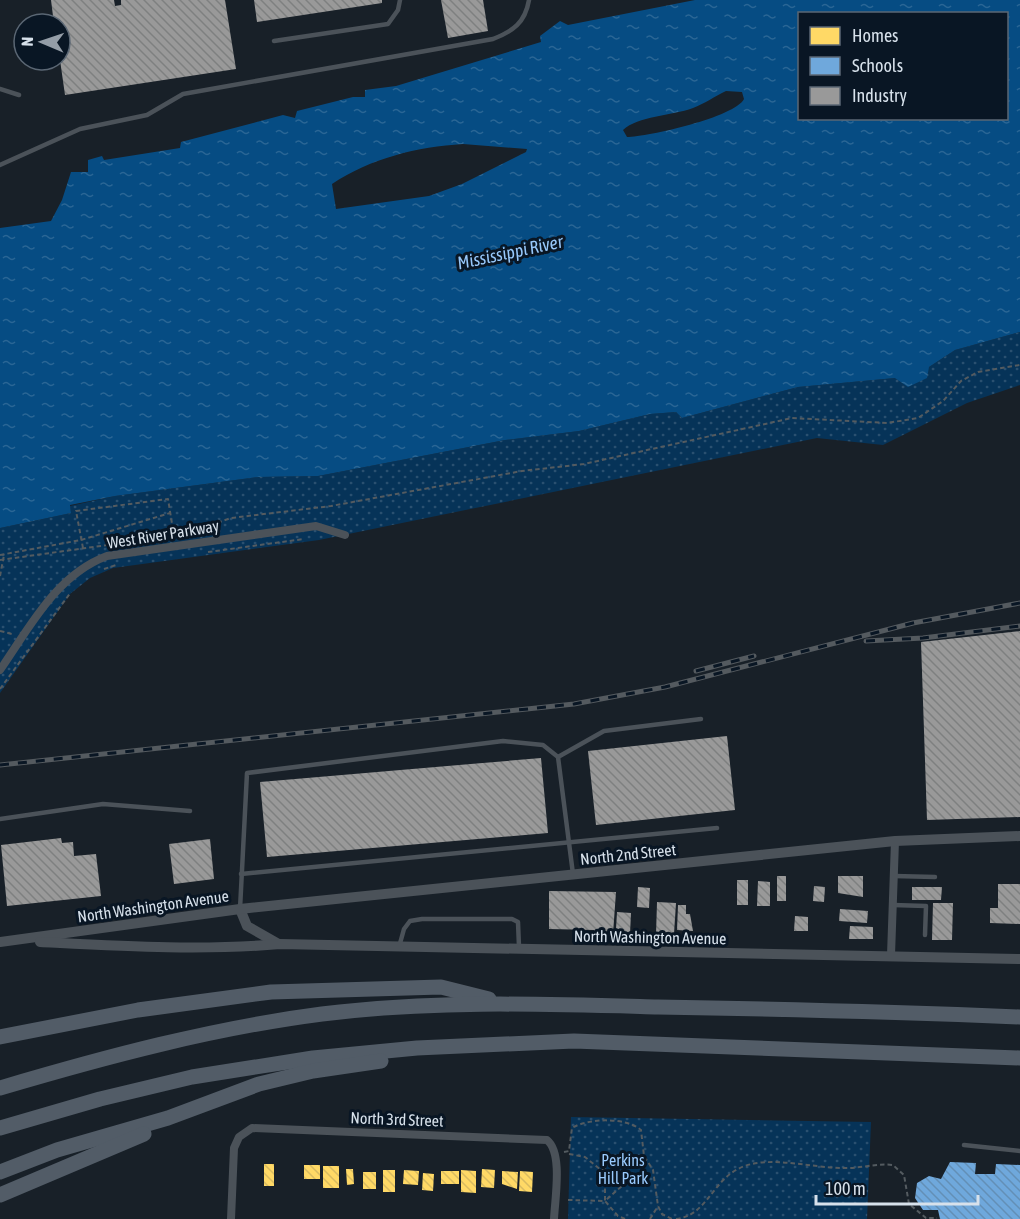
<svg xmlns="http://www.w3.org/2000/svg" width="1020" height="1219" font-family="'Asap Condensed',sans-serif">
<style>
.park{fill:url(#park-dots)}
.water{fill:url(#water-ripples);fill-rule:evenodd}
.homes{fill:url(#homes-back-hatch)}
.schools{fill:url(#schools-back-hatch)}
.industry{fill:url(#industry-back-hatch)}
.lines{fill:none;stroke-linecap:round;stroke-linejoin:round}
.path{stroke:#545b60;stroke-width:2;stroke-dasharray:4.5 3;stroke-linecap:butt}
.service{stroke:#4b5259;stroke-width:4.5}
.minor{stroke:#4b5259;stroke-width:8}
.tertiary{stroke:#4b5259;stroke-width:10}
.motorway{stroke:#525c67;stroke-width:15}
.rail-casing{stroke:#545a5f;stroke-width:5}
.rail{stroke:#091624;stroke-width:3;stroke-dasharray:9;stroke-linecap:butt}
.labels{text-anchor:middle;dominant-baseline:central;stroke-width:6;stroke-linejoin:round;paint-order:stroke}
.street-label{font-size:16px;fill:#d7e1eb;stroke:#091624}
.park-label{font-size:16px;fill:#99cafd;stroke:#091624}
.water-label{font-size:18px;font-style:italic;fill:#97c8fb;stroke:#091624}
</style>
<defs>
<pattern id="park-dots" width="8" height="8" patternUnits="userSpaceOnUse" patternTransform="scale(1.5)"><rect width="8" height="8" fill="#063358"/><path d="M2 2h.1M6 6h.1" fill="none" stroke="#2a5070" stroke-width="1.8" stroke-linecap="round"/></pattern>
<pattern id="water-ripples" width="26" height="14" patternUnits="userSpaceOnUse" patternTransform="scale(1.5)"><rect width="26" height="14" fill="#064c83"/><path d="M2 4q2-2 4 0t4 0M15 11q2-2 4 0t4 0" fill="none" stroke="#2a6695"/></pattern>
<pattern id="homes-back-hatch" width="6" height="6" patternUnits="userSpaceOnUse" patternTransform="scale(1.5)"><rect width="6" height="6" fill="#ffd966"/><path d="M-1 5l2 2M0 0l6 6M5-1l2 2" fill="none" stroke="#d9bb60"/></pattern>
<pattern id="schools-back-hatch" width="6" height="6" patternUnits="userSpaceOnUse" patternTransform="scale(1.5)"><rect width="6" height="6" fill="#6fa8dc"/><path d="M-1 5l2 2M0 0l6 6M5-1l2 2" fill="none" stroke="#638fb6"/></pattern>
<pattern id="industry-back-hatch" width="6" height="6" patternUnits="userSpaceOnUse" patternTransform="scale(1.5)"><rect width="6" height="6" fill="#999"/><path d="M-1 5l2 2M0 0l6 6M5-1l2 2" fill="none" stroke="#7e8080"/></pattern>
</defs>
<rect width="100%" height="100%" fill="#182028"/>
<g class="park">
<polygon points="1020,332 1020,385 967,403 883,445 817,438 319,540 113,568 90,578 70,594 0,693 0,528 71,513 70,506 115,496 258,477 318,476 505,440 579,431 650,414 676,412 682,418 798,387 895,378 929,367 955,350"/>
<polygon points="571,1117 871,1122 867,1219 568,1219"/>
</g>
<path class="water" d="M695 0H1020V332L955 350 929 367 927 378 908 387 895 378 798 387 682 418 676 412 650 414 579 431 505 440 318 476 258 477 115 496 70 505 71 513 0 528V228L51 221 62 200 71 172H88V160L102 156 104 160 180 148 181 142 283 115 295 118 297 111 353 97H365V90L396 86 541 42 540 36 560 21 568 25ZM800 14H1006V118H800ZM726 91 742 92 744 99C735 117 648 137 627 137L623 130C638 116 671 116 693 108 704 104 715 96 726 91ZM463 144 527 149 526 152 462 184 429 196 336 209 332 184C371 158 417 147 463 144Z"/>
<g class="homes">
<rect x="264" y="1164" width="10" height="22"/>
<rect x="304" y="1165" width="16" height="14"/>
<rect x="323" y="1166" width="16" height="22"/>
<polygon points="346,1169 353,1169 354,1184 347,1185"/>
<polygon points="482,1169 495,1170 494,1188 481,1187"/>
<rect x="383" y="1170" width="12" height="22"/>
<polygon points="404,1170 419,1171 418,1185 403,1184"/>
<polygon points="461,1170 476,1171 476,1193 461,1192"/>
<rect x="441" y="1171" width="18" height="13"/>
<polygon points="502,1171 518,1172 517,1189 502,1184"/>
<polygon points="520,1171 533,1172 532,1192 519,1191"/>
<rect x="363" y="1172" width="13" height="17"/>
<polygon points="423,1173 434,1174 433,1191 422,1190"/>
</g>
<polygon class="schools" points="950,1162 976,1163 975,1174 995,1174 996,1164 1020,1165 1020,1219 940,1219 938,1210 923,1210 915,1198 917,1183 929,1176 941,1179"/>
<g class="industry">
<polygon points="51,0 114,0 115,6 121,5 121,0 225,0 236,69 65,95 60,60 60,24 54,24"/>
<polygon points="254,0 382,0 382,3 257,22"/>
<polygon points="441,0 483,0 488,31 448,38"/>
<polygon points="1020,631 1020,817 927,820 921,642"/>
<polygon points="727,736 735,810 596,825 588,751"/>
<polygon points="541,758 548,833 267,857 260,782"/>
<polygon points="61,838 62,843 73,842 74,856 96,854 101,896 7,906 1,845"/>
<polygon points="210,839 214,879 174,884 169,844"/>
<rect x="777" y="876" width="9" height="25"/>
<polygon points="838,876 863,876 863,897 838,893"/>
<rect x="737" y="880" width="11" height="25"/>
<polygon points="758,881 770,882 770,906 757,906"/>
<polygon points="998,884 1020,884 1020,924 990,923 990,908 998,908"/>
<polygon points="814,886 825,887 824,902 813,901"/>
<polygon points="638,887 650,888 649,908 637,907"/>
<polygon points="912,887 942,887 941,900 912,900"/>
<polygon points="549,891 616,892 613,934 594,934 594,930 549,929"/>
<polygon points="657,902 676,903 674,934 656,934"/>
<polygon points="933,903 953,903 952,940 932,940"/>
<polygon points="678,905 686,905 686,914 690,914 693,931 677,930"/>
<polygon points="840,909 868,911 867,923 839,921"/>
<polygon points="617,912 631,913 630,934 621,933 621,930 616,929"/>
<polygon points="795,916 808,917 808,931 794,931"/>
<polygon points="850,926 873,927 873,939 849,939"/>
</g>
<g class="lines">
<g class="path">
<polyline points="182,535 231,518 331,506 522,471 584,464 792,418 887,423 918,418 943,401 961,381 978,372 1020,365"/>
<polyline points="83,548 76,511 168,499 174,536"/>
<polyline points="208,552 304,539"/>
<polyline points="0,555 81,540 170,513"/>
<polyline points="0,560 129,542"/>
<polyline points="104,569 116,565"/>
<polyline points="0,576 4,555"/>
<polyline points="0,631 12,634"/>
<polyline points="0,689 71,592"/>
<path d="M564 1152 569 1151 572 1128C588 1118 626 1117 641 1130L644 1156 653 1170 658 1206 662 1214 672 1219"/>
<polyline points="569,1154 585,1157 601,1170 621,1171"/>
<polyline points="605,1166 605,1201 623,1185"/>
<polyline points="568,1200 605,1201 618,1216 625,1219"/>
<polyline points="650,1219 658,1206"/>
<path d="M676 1219C706 1216 712 1182 738 1169 765 1154 812 1168 842 1168 859 1169 875 1163 893 1165L904 1175 909 1204 926 1218H937"/>
</g>
<g class="service">
<polyline points="274,41 388,24 398,10 400,0"/>
<polyline points="0,89 19,95"/>
<path d="M0 165 80 129 147 115 183 94 493 39C513 31 525 23 529 0"/>
<polyline points="558,757 604,731 701,719"/>
<polyline points="0,819 103,804 190,811"/>
<polyline points="241,874 717,828"/>
<polyline points="894,876 935,877"/>
<polyline points="893,905 926,906 925,935"/>
<polyline points="240,909 247,773 503,741 543,745 558,757 573,874"/>
<polyline points="399,947 404,929 410,921 422,919 512,919 518,922 519,947"/>
<polyline points="964,1145 1020,1151"/>
</g>
<g class="minor">
<path d="M0 670C30 627 56 575 107 556L316 526 345 535"/>
<polyline points="891,955 895,841"/>
<path d="M231 1219 234 1148 239 1137 252 1128 547 1140C563 1153 555 1198 554 1219"/>
</g>
<g class="tertiary">
<polyline points="240,909 247,926 277,943"/>
<polyline points="0,942 240,909 895,841 1020,836"/>
<path d="M40 942C119 946 201 951 280 944L1020 959"/>
</g>
<g class="motorway">
<polyline points="0,1037 138,1010 271,992 441,987 489,999"/>
<path d="M0 1088C105 1057 213 1028 322 1014 434 1000 546 1004 658 1007 779 1009 899 1012 1020 1017"/>
<polyline points="0,1128 100,1099 192,1077 313,1058 417,1048 574,1041 1020,1058"/>
<polyline points="0,1172 57,1150 168,1118 259,1084 313,1071 381,1061"/>
<polyline points="0,1195 144,1134"/>
</g>
<g class="rail-casing">
<g id="rail">
<polyline points="866,641 923,638 1020,626"/>
<polyline points="696,671 754,656"/>
<polyline points="0,765 574,704 665,687 913,623 1020,603"/>
</g>
</g>
<use href="#rail" class="rail"/>
</g>
<g class="labels">
<g class="street-label">
<text transform="translate(163 534) rotate(-9)">West River Parkway</text>
<text transform="translate(628 854) rotate(-6)">North 2nd Street</text>
<text transform="translate(153 906) rotate(-8)">North Washington Avenue</text>
<text transform="translate(650 937) rotate(1)">North Washington Avenue</text>
<text transform="translate(397 1119) rotate(2)">North 3rd Street</text>
</g>
<g class="park-label">
<text x="623" y="1160">Perkins<tspan x="623" dy="18">Hill Park</tspan></text>
</g>
<g class="water-label">
<text transform="translate(510 252) rotate(-12)">Mississippi River</text>
</g>
</g>
<rect x="798" y="12" width="210" height="108" fill="#091624" stroke="#5b6774" stroke-width="1.5"/>
<rect x="810" y="27" width="30" height="18" fill="#ffd966" stroke="#5b6774" stroke-width="1.5"/>
<text x="852" y="42" font-size="18" fill="#d7e1eb">Homes</text>
<rect x="810" y="57" width="30" height="18" fill="#6fa8dc" stroke="#5b6774" stroke-width="1.5"/>
<text x="852" y="72" font-size="18" fill="#d7e1eb">Schools</text>
<rect x="810" y="87" width="30" height="18" fill="#999999" stroke="#5b6774" stroke-width="1.5"/>
<text x="852" y="102" font-size="18" fill="#d7e1eb">Industry</text>
<g transform="translate(42 42) rotate(272)"><circle r="28" fill="#091624" stroke="#5b6774" stroke-width="1.5"/>
<path d="M0-4.5L10 22L0 15L-10 22Z" fill="#949da7"/>
<text y="-9" font-size="16" font-weight="bold" text-anchor="middle" fill="#d7e1eb">N</text>
</g>
<path d="M816 1195v9h162v-9" fill="none" stroke="#d7e1eb" stroke-width="3"/>
<text x="825" y="1195" font-size="18" fill="#d7e1eb" stroke="#091624" stroke-width="4.5" paint-order="stroke">100 m</text>
</svg>
